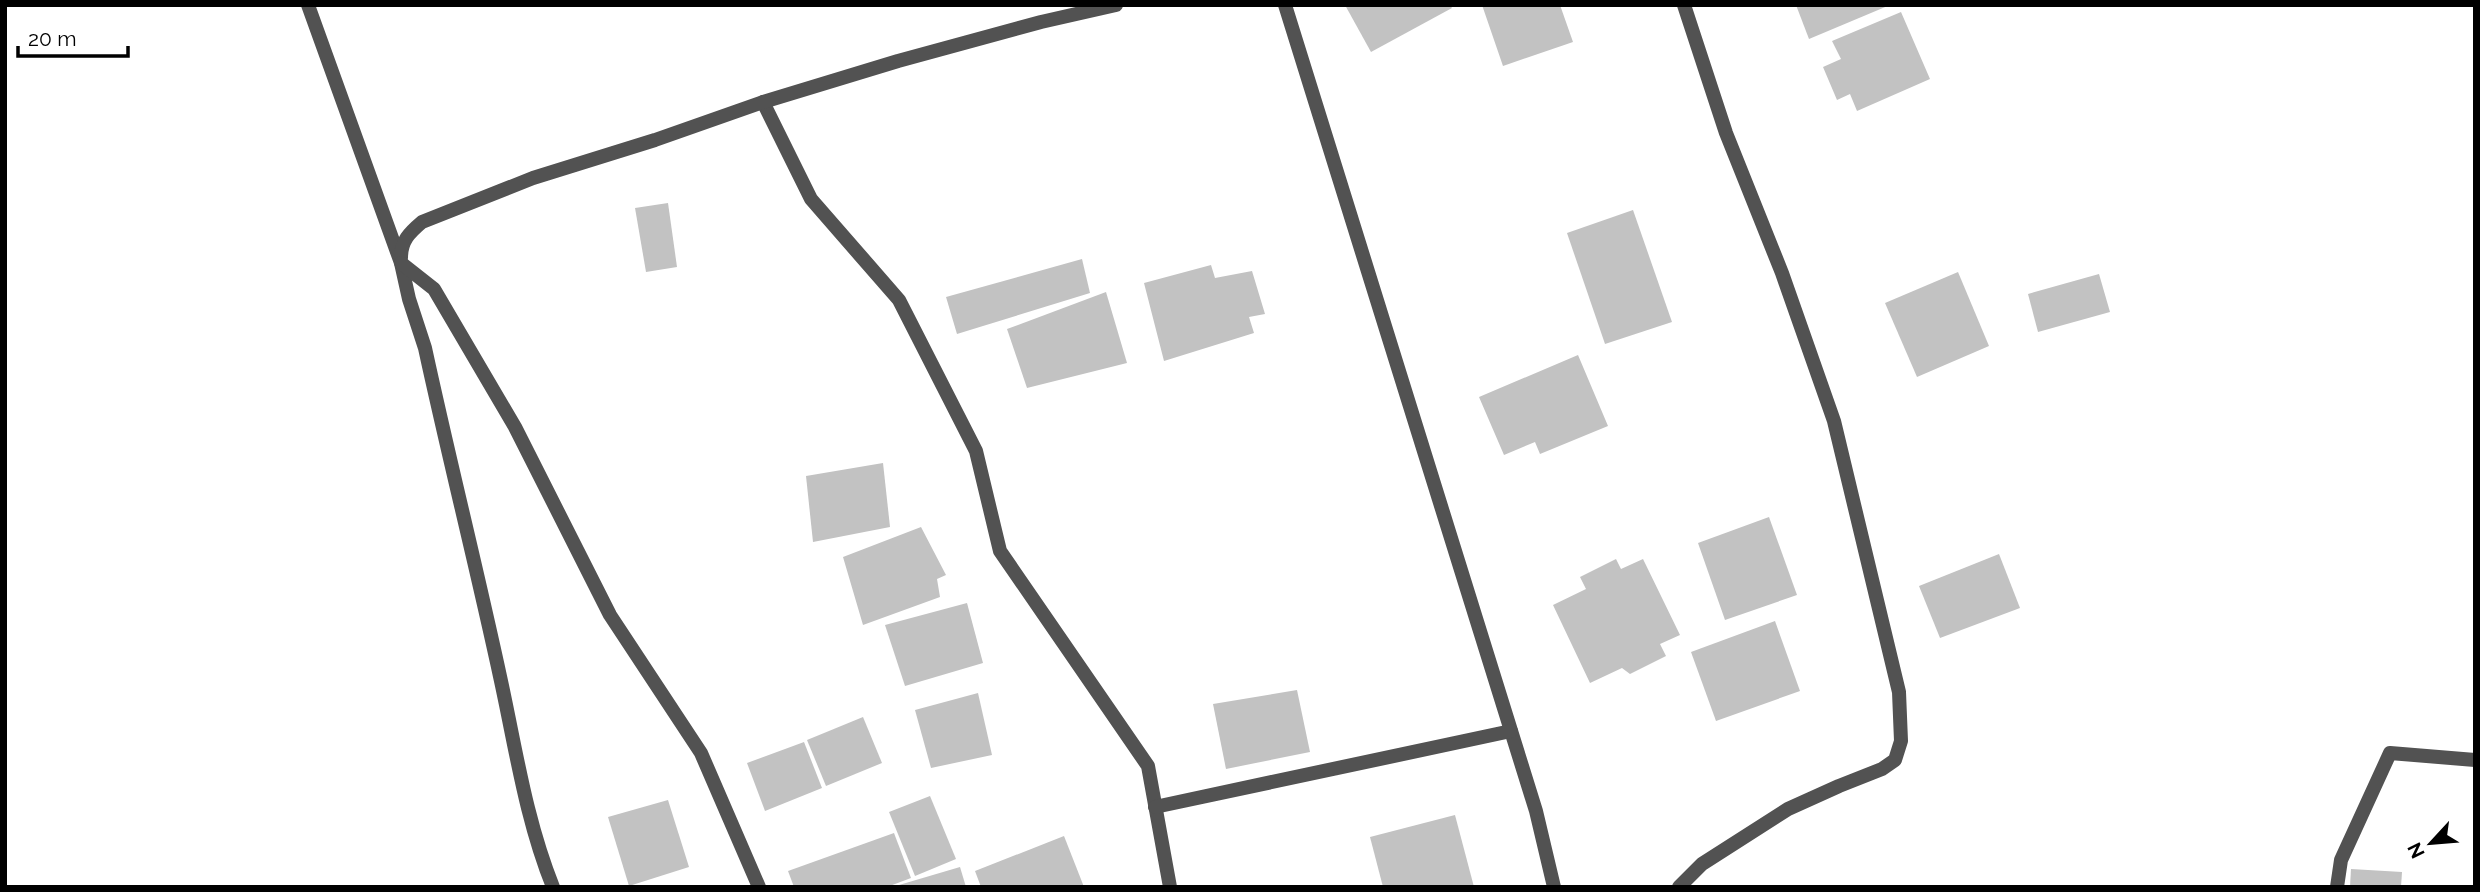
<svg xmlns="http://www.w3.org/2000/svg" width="2480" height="892" font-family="Raleway,sans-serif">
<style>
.building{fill:#c2c2c2}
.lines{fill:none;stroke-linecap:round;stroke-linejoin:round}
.street{stroke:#525252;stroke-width:14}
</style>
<rect width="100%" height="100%" fill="#fff"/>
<g class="building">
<polygon points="1345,5 1450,5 1452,8 1371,52"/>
<polygon points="1482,5 1560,5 1573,42 1503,66"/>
<polygon points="1796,5 1890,5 1809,39"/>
<polygon points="1901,12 1930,79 1857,111 1850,94 1837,100 1823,67 1841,59 1832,41"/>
<polygon points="668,203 677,267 646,272 635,208"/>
<polygon points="1633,210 1672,322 1605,344 1567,233"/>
<polygon points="1082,259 1090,293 957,334 946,297"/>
<polygon points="1211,265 1215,278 1252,271 1265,314 1249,317 1254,333 1164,361 1144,283"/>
<polygon points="1958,272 1989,346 1917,377 1885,303"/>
<polygon points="2099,274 2110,312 2038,332 2028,294"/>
<polygon points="1106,292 1127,363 1027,388 1007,329"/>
<polygon points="1578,355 1608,426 1540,454 1535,442 1504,455 1479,397"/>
<polygon points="883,463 890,527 813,542 806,476"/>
<polygon points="1769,517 1797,595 1725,620 1698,543"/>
<polygon points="921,527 946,575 937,579 940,597 863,625 843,557"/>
<polygon points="1999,554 2020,608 1940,638 1919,586"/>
<polygon points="1616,559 1621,569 1643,559 1680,635 1660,644 1666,656 1630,674 1622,668 1590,683 1553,605 1586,589 1580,577"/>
<polygon points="967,603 983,663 905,686 885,625"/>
<polygon points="1775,621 1800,691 1716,721 1691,652"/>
<polygon points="1297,690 1310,752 1226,769 1213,704"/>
<polygon points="978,693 992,755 931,768 915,710"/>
<polygon points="863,717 882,763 826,786 807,740"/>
<polygon points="804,742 822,788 765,811 747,763"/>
<polygon points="930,796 956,859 915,876 889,812"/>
<polygon points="668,800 689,867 629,886 608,817"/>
<polygon points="1455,815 1474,887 1383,887 1370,837"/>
<polygon points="894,833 911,878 887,887 794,887 788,871"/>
<polygon points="1064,836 1084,887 981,887 975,871"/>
<polygon points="960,867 966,887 899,887 899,885"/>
<polygon points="2351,869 2402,872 2401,887 2350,887"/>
</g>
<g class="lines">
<g class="street">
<path d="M308 5 401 263 409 299 425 348C449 459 477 569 501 681 516 750 526 820 553 887"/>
<polyline points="1285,5 1536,811 1554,887"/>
<polyline points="763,102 811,199 899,300 976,451 1000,551 1148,766 1170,887"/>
<path d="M401 258C401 241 409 233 422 222L533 178 655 140 763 102 898 61 1041 22 1116 5"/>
<polyline points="401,263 434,289 515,427 610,615 701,753 759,887"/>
<polyline points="1155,807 1511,731"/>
<polyline points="1679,887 1702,864 1788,809 1839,786 1882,769 1895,760 1901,741 1899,692 1834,421 1782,273 1726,133 1684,5"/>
<polyline points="2337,887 2341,860 2390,753 2475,760"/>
</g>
</g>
<rect width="2480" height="892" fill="none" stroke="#000000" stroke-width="14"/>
<g transform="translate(2431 843) rotate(244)" stroke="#ffffff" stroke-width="5" paint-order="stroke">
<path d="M0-5L12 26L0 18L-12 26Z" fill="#000000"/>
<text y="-10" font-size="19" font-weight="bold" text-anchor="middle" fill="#000000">N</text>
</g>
<path d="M18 46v10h110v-10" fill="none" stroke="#000000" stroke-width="3.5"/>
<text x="28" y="46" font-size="21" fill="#000000" stroke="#ffffff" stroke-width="5" paint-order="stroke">20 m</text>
</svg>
